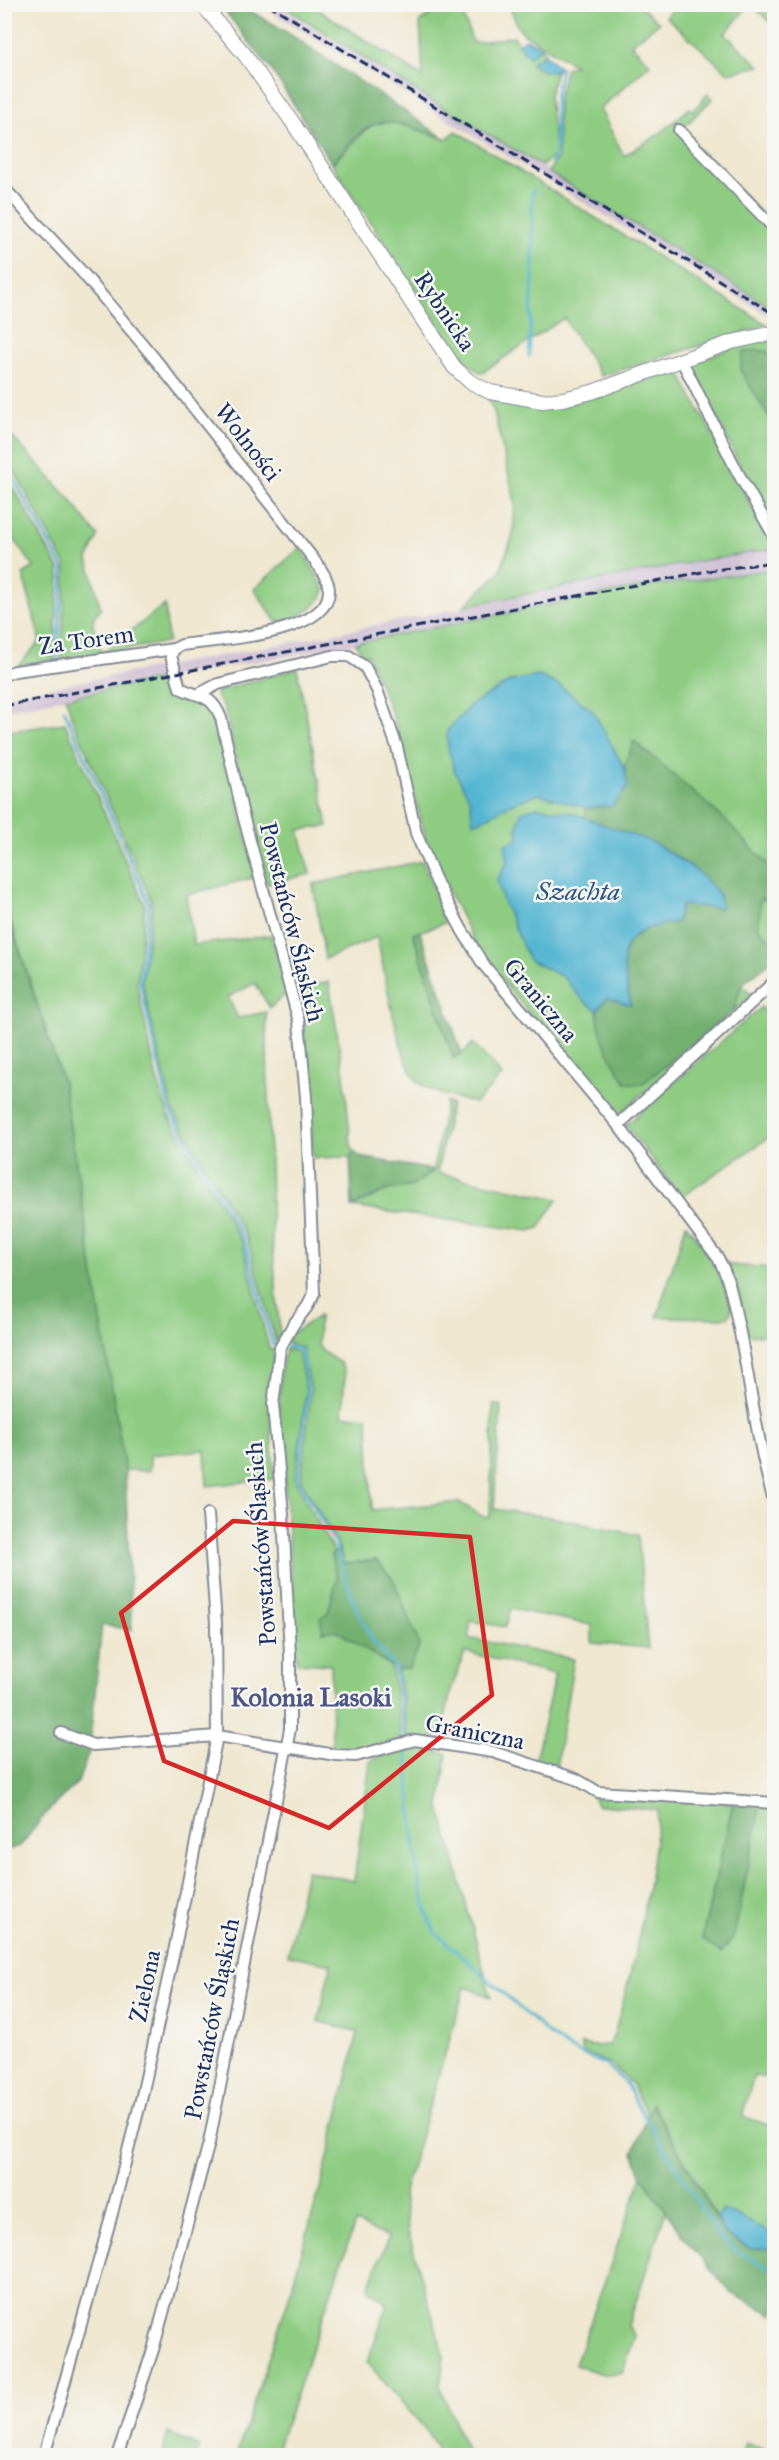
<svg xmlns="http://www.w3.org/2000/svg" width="779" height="2460" font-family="'IM FELL Great Primer',serif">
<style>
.industrial{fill:#cdbed3}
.green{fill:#8ecc82;stroke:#547e70;stroke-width:1.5}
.forest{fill:#72b070;stroke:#467067;stroke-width:1.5}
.water{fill:#53b5d2;stroke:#377298;stroke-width:1.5}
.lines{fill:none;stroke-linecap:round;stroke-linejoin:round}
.stream{stroke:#53b5d2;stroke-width:3}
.minor-casing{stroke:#858b96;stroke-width:14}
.tertiary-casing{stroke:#858b96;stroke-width:16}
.minor{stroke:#fff;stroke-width:10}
.tertiary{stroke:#fff;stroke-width:14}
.rail{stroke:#1b2f5e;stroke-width:3;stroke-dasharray:9 4.5;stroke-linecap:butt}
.marked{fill:none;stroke:#d62828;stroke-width:4.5;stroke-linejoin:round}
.labels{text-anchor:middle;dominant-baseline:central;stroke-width:5;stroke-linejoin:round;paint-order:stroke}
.street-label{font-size:24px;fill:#1b2f5e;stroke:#f6f6f2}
.water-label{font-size:26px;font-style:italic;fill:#2c5781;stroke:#f6f6f2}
.neighbourhood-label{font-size:26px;font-weight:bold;fill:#4f5585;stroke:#f6f6f2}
</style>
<rect width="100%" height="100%" fill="#f6f6f2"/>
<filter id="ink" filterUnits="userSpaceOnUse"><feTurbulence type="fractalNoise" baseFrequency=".0167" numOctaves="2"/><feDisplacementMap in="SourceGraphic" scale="12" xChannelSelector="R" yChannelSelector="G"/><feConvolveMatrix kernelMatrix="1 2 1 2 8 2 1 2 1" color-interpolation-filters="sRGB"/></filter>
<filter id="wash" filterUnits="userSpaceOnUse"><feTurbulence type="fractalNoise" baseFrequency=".008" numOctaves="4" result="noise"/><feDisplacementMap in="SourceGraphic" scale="24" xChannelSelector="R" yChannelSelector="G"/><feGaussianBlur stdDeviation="1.35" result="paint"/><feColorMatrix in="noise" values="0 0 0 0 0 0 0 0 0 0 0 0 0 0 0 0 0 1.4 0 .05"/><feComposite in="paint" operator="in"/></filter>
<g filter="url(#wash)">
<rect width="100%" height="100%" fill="#efe7cf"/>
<g class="industrial">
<polygon points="260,5 276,5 774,309 774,319"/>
<polygon points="774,549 774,569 630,589 389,638 169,677 5,710 5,696 282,644 688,563"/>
</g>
<g class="green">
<polygon points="282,5 311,5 423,77 420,22 446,5 460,5 473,43 514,36 518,44 529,57 542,47 545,54 532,62 547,72 556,71 549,96 556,154 542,166 427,98"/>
<polygon points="509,5 639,5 659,23 631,44 650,64 600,109 624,156 659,134 690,108 693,111 708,94 713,98 680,131 774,226 774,309 548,172 558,157 558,99 566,68 575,65 524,34 518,27"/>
<polygon points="675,5 749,5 725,34 760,66 728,73 666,17"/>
<polygon points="751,5 774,5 774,25"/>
<polygon points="391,121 446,139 456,131 768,325 601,376 564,318 481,373 458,354 332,164 374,122"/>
<polygon points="774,337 774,526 747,480 691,363 732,348"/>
<polygon points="678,370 774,549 688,563 464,606 499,573 513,535 515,502 494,412 487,396 533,407 558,407"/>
<polygon points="4,428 70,499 98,536 88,560 101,609 94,616 93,625 102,653 165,605 168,642 61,661 66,566 5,454"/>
<polygon points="4,471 59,569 54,660 18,666 40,641 23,574 34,567 6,528"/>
<path d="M301 547 325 591C315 610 298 618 277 623L254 589Z"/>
<polygon points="774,569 774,958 742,984 751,995 619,1115 610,1111 481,955 430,855 394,719 367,654 362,655 356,643 630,589"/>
<polygon points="297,668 328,826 299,830 310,874 267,884 251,825 224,707 217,698 216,692"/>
<polygon points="169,677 174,692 209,705 222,736 256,877 186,895 194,945 271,935 288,992 270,1008 255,983 228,997 238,1018 266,1012 272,1238 280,1336 276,1342 247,1238 172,1109 142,982 152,907 151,900 72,718 66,698"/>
<polygon points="65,723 145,905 137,985 156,1076 168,1115 242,1242 269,1348 275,1350 269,1394 274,1479 207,1486 205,1450 150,1455 150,1471 125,1470 63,1083 5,904 4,732"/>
<path d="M422 861 450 921 413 934 454 1058 462 1054 473 1043 502 1076 475 1103C458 1098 428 1094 416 1079 398 1058 384 968 377 937L325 959 313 884Z"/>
<polygon points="329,982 344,1075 351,1145 354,1152 350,1157 313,1158 303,1016 296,987"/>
<polygon points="761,1007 774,1024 774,1134 681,1197 626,1125"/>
<polygon points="446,1102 451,1104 437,1173 558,1199 539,1228 530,1231 352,1207 387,1190 413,1186 433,1171"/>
<polygon points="686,1224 718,1265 732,1309 729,1316 723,1318 657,1317"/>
<polygon points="728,1265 774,1268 774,1335 747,1335 738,1290"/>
<polygon points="319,1316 318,1345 323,1352 340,1363 345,1374 342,1415 368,1417 372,1510 459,1502 485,1518 490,1516 493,1405 501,1405 494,1509 557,1518 638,1535 648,1648 592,1643 592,1625 511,1609 505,1627 471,1621 468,1638 574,1659 556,1767 535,1761 555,1674 465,1652 451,1690 441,1737 408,1739 397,1670 409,1668 376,1560 344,1564 337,1542 301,1481 311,1389 302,1347 287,1344 291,1334"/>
<polygon points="286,1349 298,1352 306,1391 295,1480 334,1552 331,1555 337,1579 323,1632 336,1629 390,1666 392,1670 402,1741 355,1753 332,1753 331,1665 297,1663 279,1404 281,1368"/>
<path d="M414 1747 447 1754 440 1807 491 1997 465 1987 403 2195 408 2231 444 2356 440 2387 468 2455H441L426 2430 367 2362 388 2305 368 2288 389 2237 355 2223 275 2455 236 2456 288 2300 323 2178 358 2032 318 2021 331 1964 288 1955 306 1870 354 1881 370 1762C383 1751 398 1750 414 1747Z"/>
<path d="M592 1794 733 1803 702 1939 734 1936 760 1807 774 1808V2079L754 2076 742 2116 774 2127V2235L722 2211 717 2218 653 2105 648 2116 631 2083 610 2064 583 2052 581 2044 591 2046 609 2045 614 2035C635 1962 652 1886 658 1810L597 1805Z"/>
<polygon points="642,2176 666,2210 628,2326 635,2336 623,2372 606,2375 575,2365"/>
<polygon points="168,2433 199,2447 197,2455 162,2455"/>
<polygon points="746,2443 774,2453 774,2455 742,2455"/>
</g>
<g class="forest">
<path d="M220 5H240L282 29 446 139C383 118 377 108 332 164L273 72Z"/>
<polygon points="758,350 774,353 774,425 740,370 743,352"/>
<path d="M634 741 721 816 774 871V904L760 898 759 928 774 944V959L742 984 733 1012 642 1084 626 1083C611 1059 599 1040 597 1010L607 998 631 1004 622 960 629 940 651 926 677 922 681 905 721 908C715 861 623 832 584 818L587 808 612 806 627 787 624 767Z"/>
<polygon points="4,904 63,1083 125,1470 132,1630 102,1625 89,1752 78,1782 47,1812 21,1845 5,1851"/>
<polygon points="420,932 462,1054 453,1058 413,933"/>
<polygon points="354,1152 360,1157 433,1170 413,1186 387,1190 352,1207 350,1157"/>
<polygon points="339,1548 344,1564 376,1560 393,1579 420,1645 409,1668 397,1670 336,1630 323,1632 320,1618 328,1612 337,1579 331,1555"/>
<polygon points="733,1803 760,1807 734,1936 721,1953 702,1939"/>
<polygon points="652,2104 725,2234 751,2249 771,2248 774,2237 774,2315 731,2293 686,2240 642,2176 633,2153"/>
</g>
<g class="water">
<polygon points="525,39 542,47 529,57 518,44"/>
<polygon points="545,54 561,69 547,72 532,65 532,62"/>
<polygon points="539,676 557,684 593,711 624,767 628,787 612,806 587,808 538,794 511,804 480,821 473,822 470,799 455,772 448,748 447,731 471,705 511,681"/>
<path d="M537 807 572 813 654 843 696 870 719 894 721 908 681 905 677 922C615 931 619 951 631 1005L607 998 597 1010 584 1001 563 977 529 960 503 901 497 880 508 861 505 845 519 838 517 829 521 812Z"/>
<polygon points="722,2211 733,2213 774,2235 771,2248 750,2249 725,2234 717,2218"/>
</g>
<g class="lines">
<g class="stream">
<polyline points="551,163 556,154 555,98 561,69"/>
<polyline points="529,356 533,277 532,194 534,190"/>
<polyline points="4,461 63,568 57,662"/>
<polyline points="64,709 149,904 140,983 169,1109 244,1240 273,1345 278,1346"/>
<polyline points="287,1347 300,1349 308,1389 298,1480 334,1542 351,1596 371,1638 395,1668 405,1737"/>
<path d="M406 1747C412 1801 412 1885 435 1932L551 2036 570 2049 606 2065 626 2083 638 2106 720 2238 738 2252 774 2270"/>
</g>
</g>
</g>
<g filter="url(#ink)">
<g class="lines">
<g class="minor-casing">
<g id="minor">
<polyline points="679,130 774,228"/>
<path d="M4 188 82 272 155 359 312 557C319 567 328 577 329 590 330 636 213 640 182 645L174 649 171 656 180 688C200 698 211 693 221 718L243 815 299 1022 306 1097 314 1294 307 1307 293 1325 280 1348 273 1405 283 1514 290 1654V1729L209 2143 153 2350 117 2456"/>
<polyline points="682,361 738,473 774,536"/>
<polyline points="4,675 15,671 174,649"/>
<path d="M199 694 218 684 332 656H349L365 667 377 690 397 747 416 833 436 881 462 930 483 964 618 1125 718 1258C731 1281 734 1307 740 1333 751 1389 758 1446 774 1501"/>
<polyline points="618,1125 774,982"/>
<polyline points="61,1733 93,1745 217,1736 336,1755 356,1756 415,1740 493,1752 576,1779 598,1792 774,1803"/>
<polyline points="44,2456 110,2221 141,2100 175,1947 217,1736 216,1623 208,1514"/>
</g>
</g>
<g class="tertiary-casing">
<polyline id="tertiary" points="202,4 245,55 291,120 454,367 469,381 490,392 542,401 563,399 592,392 732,342 774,333"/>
</g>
<use href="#minor" class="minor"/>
<use href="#tertiary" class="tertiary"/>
<g class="rail">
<polyline points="268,4 774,314"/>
<polyline points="4,706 708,571 774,562"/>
</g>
</g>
</g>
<path class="marked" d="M233 1521 470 1537 492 1695 329 1828 164 1761 121 1613Z"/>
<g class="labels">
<g class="street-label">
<text transform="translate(445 311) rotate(56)">Rybnicka</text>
<text transform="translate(248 442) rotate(52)">Wolności</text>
<text transform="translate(86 640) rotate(-8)">Za Torem</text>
<text transform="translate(292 922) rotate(76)">Powstańców Śląskich</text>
<text transform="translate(541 1000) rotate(50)">Graniczna</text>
<text transform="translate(261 1544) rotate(-94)">Powstańców Śląskich</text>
<text transform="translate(475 1732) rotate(11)">Graniczna</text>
<text transform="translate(145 1986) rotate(-78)">Zielona</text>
<text transform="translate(212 2019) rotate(-79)">Powstańców Śląskich</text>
</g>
<g class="water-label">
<text x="578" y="891">Szachta</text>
</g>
<g class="neighbourhood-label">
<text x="311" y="1697">Kolonia Lasoki</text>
</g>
</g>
<rect width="779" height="2460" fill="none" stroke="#f6f6f2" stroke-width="24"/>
</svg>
